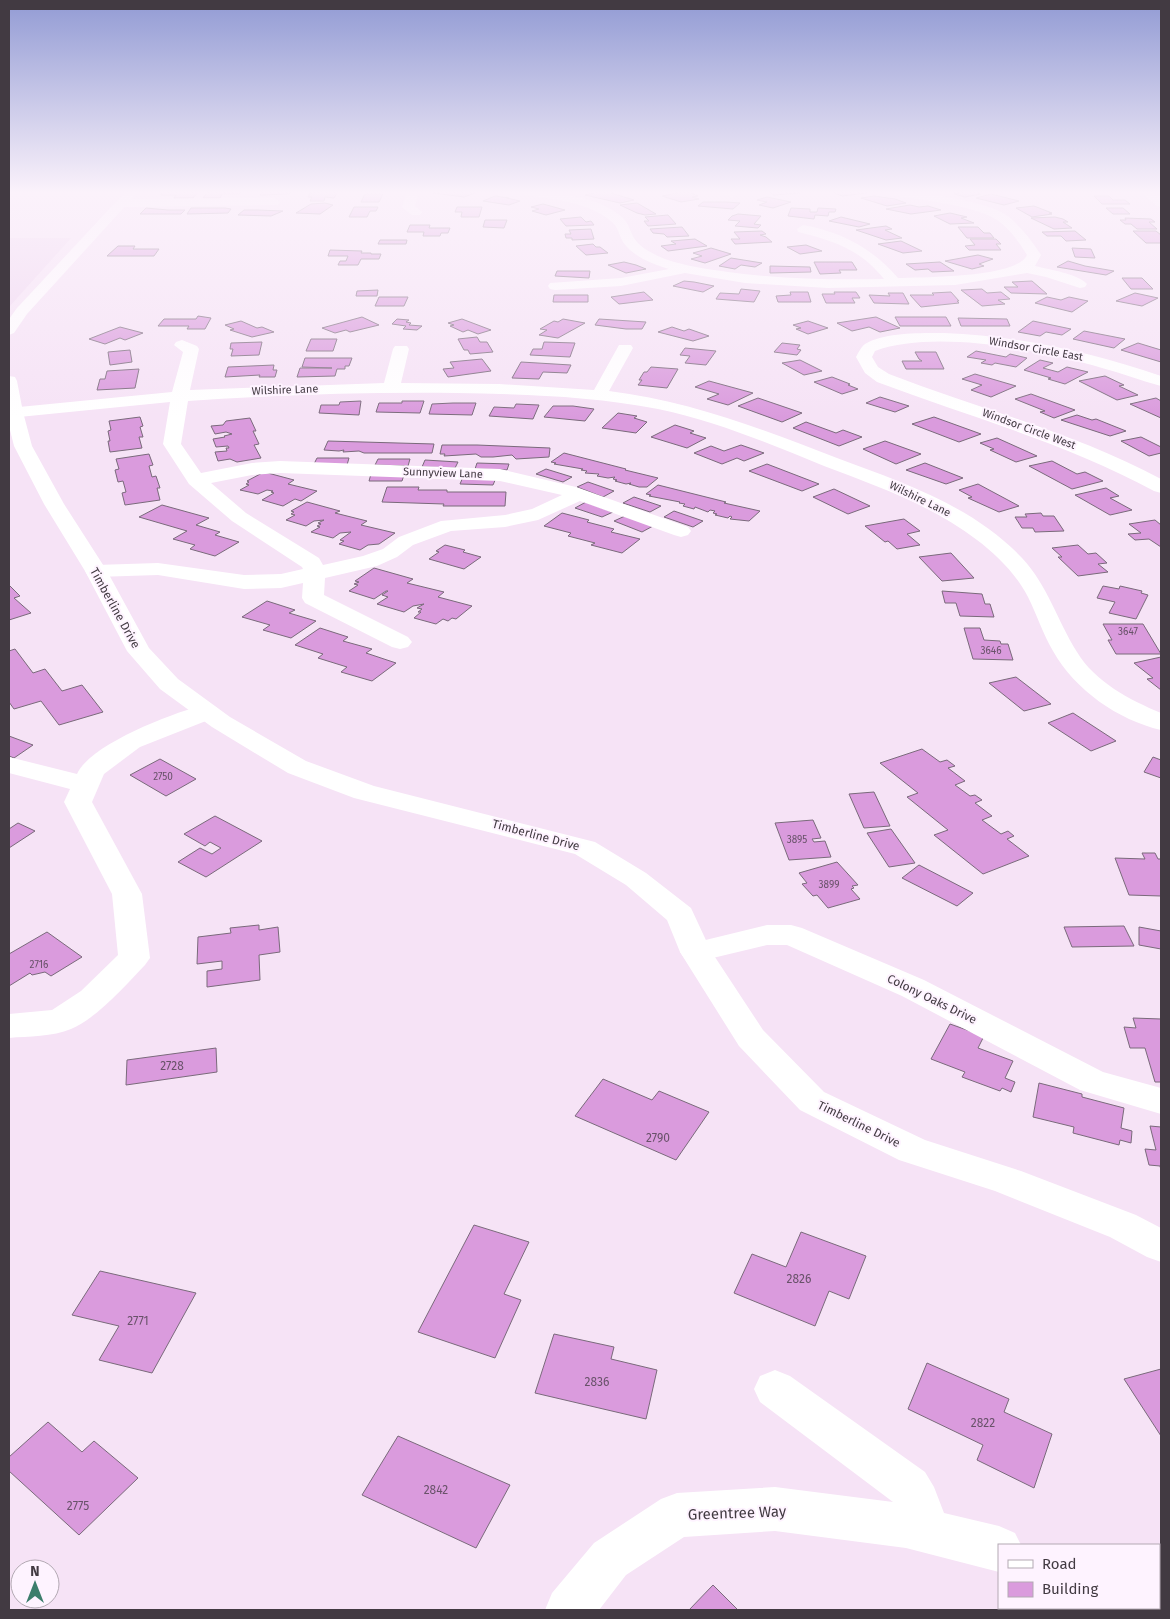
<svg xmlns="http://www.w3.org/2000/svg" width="1170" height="1619" font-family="'Fira Sans',sans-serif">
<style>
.built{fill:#efd6f0}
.building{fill:#da9bdd;stroke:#7a6a7b}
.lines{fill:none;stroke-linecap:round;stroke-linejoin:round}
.minor{fill:#fff;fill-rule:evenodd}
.tertiary{fill:#fff;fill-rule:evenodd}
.labels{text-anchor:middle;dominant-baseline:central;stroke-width:4;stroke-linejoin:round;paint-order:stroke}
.number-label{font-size:10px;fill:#685269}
.far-street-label{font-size:11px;fill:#423a42;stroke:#fef3ff}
.street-label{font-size:12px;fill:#423a42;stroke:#fef3ff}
.near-number-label{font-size:12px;fill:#685269}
.near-street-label{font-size:15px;fill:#423a42;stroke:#fef3ff}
</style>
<rect width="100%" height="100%" fill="#f6e3f6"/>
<polygon class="built" points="9,238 71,238 9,307"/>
<g class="building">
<polygon points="164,191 199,191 193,198 174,198 176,195 161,195"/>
<polygon points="208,191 241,191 239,194 222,194 220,198 203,198"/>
<polygon points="262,191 291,191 289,194 260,195"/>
<polygon points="338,191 334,198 325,197 324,201 310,201 312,197 308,197 310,193 316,192"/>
<polygon points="438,191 474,191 478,192 464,197 433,193"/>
<polygon points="602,191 611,191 615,192 611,193 634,200 620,203 585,195"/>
<polygon points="686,191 698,196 692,197 699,199 681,202 662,196"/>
<polygon points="768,191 797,191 800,193 774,195"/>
<polygon points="830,191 862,191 867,193 842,196"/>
<polygon points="951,191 972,191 981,194 965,197 954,194 959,193"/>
<polygon points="365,194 383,194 379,202 361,202"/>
<polygon points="991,194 1019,201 1004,205 976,198"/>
<polygon points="495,196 509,198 507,198 520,201 509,205 483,201"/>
<polygon points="874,196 895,199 906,203 887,206 861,198"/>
<polygon points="1094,196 1109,196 1113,200 1125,200 1130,204 1102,204"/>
<polygon points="767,197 791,202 773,208 759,205 767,202 757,200"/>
<polygon points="703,202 726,202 740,203 733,209 698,206"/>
<polygon points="325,203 333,205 320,214 296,213 311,204"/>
<polygon points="637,203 656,214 645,215 637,213 620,205"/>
<polygon points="543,204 565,210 546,215 532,211 539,209 531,207"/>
<polygon points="910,205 919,207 928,206 941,210 911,214 886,209"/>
<polygon points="1034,206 1052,213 1049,213 1052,214 1032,217 1016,208"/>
<polygon points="354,207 378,207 376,211 370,211 367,217 349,217"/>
<polygon points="457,207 482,207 479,217 461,217 462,212 455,212"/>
<polygon points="146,208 168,210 185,210 181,214 140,214"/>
<polygon points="191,208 225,208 231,209 228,213 187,214"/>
<polygon points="791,208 810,209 810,212 817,212 818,208 836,209 835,212 829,212 828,216 815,215 814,219 788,216"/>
<polygon points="1106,208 1123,208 1130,214 1113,214"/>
<polygon points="244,210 257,210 283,211 271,216 238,215"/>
<polygon points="950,213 967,217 961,218 974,223 950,224 934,216"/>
<polygon points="738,214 761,216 754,224 761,225 758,228 735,226 740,221 728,220 732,216"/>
<polygon points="668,215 676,224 648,226 644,221 649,221 645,217"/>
<polygon points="581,217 586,222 591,221 594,225 566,226 560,219"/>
<polygon points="841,217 870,224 859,227 829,221"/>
<polygon points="1055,217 1063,219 1068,222 1063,222 1072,228 1054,229 1031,218"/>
<polygon points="1125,218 1151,219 1155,222 1149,222 1157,229 1137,229 1131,224 1125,224 1120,220 1126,220"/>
<polygon points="485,220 507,220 504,228 483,227"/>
<polygon points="410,225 430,225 429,228 450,228 448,233 441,233 440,236 423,236 424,232 407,232"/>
<polygon points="886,226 892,229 885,230 902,238 886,240 856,230"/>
<polygon points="682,227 689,236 667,237 664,234 653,233 650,229"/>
<polygon points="958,227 978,227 984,233 990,233 994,238 967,238"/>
<polygon points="591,229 594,239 572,240 572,238 566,238 565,234 571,234 569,230"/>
<polygon points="762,231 766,234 760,235 766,237 772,242 735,244 731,239 740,239 734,232"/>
<polygon points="1075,231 1086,240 1066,241 1061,236 1047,236 1042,232"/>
<polygon points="1133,231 1156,231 1161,235 1161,243 1146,243"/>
<polygon points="695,239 707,246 668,251 661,246 676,244 671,241"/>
<polygon points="970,239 996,239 1001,244 996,244 1001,250 969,250 965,246 975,245"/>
<polygon points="380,240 407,240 406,244 378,244"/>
<polygon points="901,241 922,251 903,253 878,244"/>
<polygon points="593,244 596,247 600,247 608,253 586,255 576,246"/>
<polygon points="806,245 822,251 800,254 787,247"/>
<polygon points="118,246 135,246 133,249 159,249 154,256 107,256"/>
<polygon points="711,248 731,254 705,263 691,259 702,256 693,253"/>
<polygon points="1072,248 1091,249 1095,258 1075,257"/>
<polygon points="330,250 362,251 361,253 371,253 371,254 381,254 379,259 361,259 358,265 338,265 340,261 346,261 348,256 328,256"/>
<polygon points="978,255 993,259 979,264 984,266 972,269 945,261"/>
<polygon points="731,258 762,263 755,267 741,265 735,269 719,266"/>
<polygon points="1068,261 1085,266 1114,271 1106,275 1057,267"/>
<polygon points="624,262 636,265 646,269 626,273 608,265"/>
<polygon points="814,262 852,262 857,270 839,270 841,273 820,274"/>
<polygon points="940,262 954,271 932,272 928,269 915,270 906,264"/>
<polygon points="770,266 810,267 811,272 770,273"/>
<polygon points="557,271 590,271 589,278 555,276"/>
<polygon points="1122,278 1142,278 1153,289 1131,289"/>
<polygon points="684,281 694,282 714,286 703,292 673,286"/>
<polygon points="1032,281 1047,294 1011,293 1004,287 1018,287 1012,282"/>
<polygon points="741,289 760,291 754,302 716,299 720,293 739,294"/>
<polygon points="982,289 987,293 1001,292 1010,299 998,300 1005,304 982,306 961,290"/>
<polygon points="378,290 377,296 356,296 357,291"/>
<polygon points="644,292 653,300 619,304 611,297"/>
<polygon points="790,292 808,292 811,302 778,302 776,296 791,295"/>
<polygon points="834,292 856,292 860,298 852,298 855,303 826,303 822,294 835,294"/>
<polygon points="951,292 959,301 957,301 959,303 921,307 910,295 934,295 932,293"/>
<polygon points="888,293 903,293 909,304 874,303 869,295 890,296"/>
<polygon points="1135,293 1158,298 1142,306 1116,301"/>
<polygon points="554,295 588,295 588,302 553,302"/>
<polygon points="379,297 408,297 404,306 375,306"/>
<polygon points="1047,297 1061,300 1069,297 1088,301 1072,312 1035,303"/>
<polygon points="198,316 211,318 205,329 187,329 189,326 158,326 164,319 196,319"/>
<polygon points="362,317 379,325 350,332 346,330 335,333 322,328"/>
<polygon points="876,317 900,328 880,332 869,327 852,331 837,323"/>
<polygon points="895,317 946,317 951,326 900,326"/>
<polygon points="958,318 1007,319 1010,326 961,326"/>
<polygon points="397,319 409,320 406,322 411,323 409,325 422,326 417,330 403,329 406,326 392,324"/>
<polygon points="462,319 491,330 478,334 468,330 463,332 450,326 454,325 448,323"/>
<polygon points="563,319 585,323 558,338 539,335 547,330 540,329 554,321 558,322"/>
<polygon points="599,319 646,322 642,329 626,329 595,325"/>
<polygon points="241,321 257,328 262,327 274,332 252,337 230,330 234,329 225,325"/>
<polygon points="808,321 828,328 808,334 796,329 801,328 793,325"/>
<polygon points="1033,321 1071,329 1062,335 1046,332 1040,336 1018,332"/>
<polygon points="120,327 143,333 125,340 120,338 105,344 89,339"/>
<polygon points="672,327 684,331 689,329 709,336 693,341 658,332"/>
<polygon points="1084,331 1125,339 1114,348 1073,339"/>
<polygon points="477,337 480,342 487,342 493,352 470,354 468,350 464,350 458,339"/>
<polygon points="311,339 337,339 333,351 306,351"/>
<polygon points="262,342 259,355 231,356 233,349 230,349 231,343"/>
<polygon points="544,342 575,343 570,357 530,355 533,349 542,349"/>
<polygon points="782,343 800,345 797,349 801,350 797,355 774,352"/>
<polygon points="1138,343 1161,350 1161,362 1121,350"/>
<polygon points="685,348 716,351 706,365 685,363 690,356 680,355"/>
<polygon points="130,350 132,362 110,365 108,352"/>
<polygon points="976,351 1006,357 1010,354 1027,358 1016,367 995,363 992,365 981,363 986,360 967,357"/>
<polygon points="915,352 936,352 944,369 906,369 902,361 922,361 919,359"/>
<polygon points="305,358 352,358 349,366 345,366 345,369 337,369 335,376 297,377 300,368 332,368 302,367"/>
<polygon points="482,359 491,371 448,377 443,369 454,368 450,362"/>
<polygon points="800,360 822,371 804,375 782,363"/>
<polygon points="1040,360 1053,363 1043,368 1058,372 1067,367 1088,372 1065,384 1048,379 1051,378 1024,370"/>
<polygon points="521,362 571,365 567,373 543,372 539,379 512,378"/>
<polygon points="274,365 273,370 277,370 275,377 259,377 260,375 225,377 228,367"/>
<polygon points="651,367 678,369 667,388 638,385 642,380 639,380 644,372 647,372"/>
<polygon points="139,369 135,388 97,390 100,379 105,379 107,371"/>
<polygon points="975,374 1016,386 991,397 971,390 982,385 962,379"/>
<polygon points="1105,376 1124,385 1119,386 1138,395 1117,400 1079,381"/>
<polygon points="832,377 850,384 848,385 858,389 842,394 814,382"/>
<polygon points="709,381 753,393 728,405 707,399 719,394 695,387"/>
<polygon points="1031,394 1075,410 1054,418 1040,412 1045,411 1015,399"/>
<polygon points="880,397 909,406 895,412 866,403"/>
<polygon points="758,398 802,413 782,422 738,406"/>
<polygon points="1156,398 1161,401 1161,418 1130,404"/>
<polygon points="361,401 359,415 319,413 321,405 339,405 340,402"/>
<polygon points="402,401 424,401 420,413 376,412 379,403 402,403"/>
<polygon points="453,403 476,403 472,415 429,414 432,404"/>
<polygon points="516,404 539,405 533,419 489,416 494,407 514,408"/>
<polygon points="553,406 573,406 594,409 585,421 544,417"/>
<polygon points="618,413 637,416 634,418 647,422 636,433 602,428"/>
<polygon points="1077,415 1092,420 1096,419 1126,431 1110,436 1061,420"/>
<polygon points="140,417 143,426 140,427 143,437 139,437 142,448 110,452 108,441 110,441 108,431 111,430 109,421"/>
<polygon points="934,417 981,434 959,442 912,424"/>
<polygon points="250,418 256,431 253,431 259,444 254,445 261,458 237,462 230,459 218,461 215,452 227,451 226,448 229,448 228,446 216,447 213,439 225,437 224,436 232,434 226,432 215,434 211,426 223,425 226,421"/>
<polygon points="806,422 836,433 843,430 862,437 839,446 793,428"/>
<polygon points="675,425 694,431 690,433 706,438 687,448 651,437"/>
<polygon points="1141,437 1161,447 1161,453 1149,456 1121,441"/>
<polygon points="997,438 1037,456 1016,462 990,450 994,449 980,443"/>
<polygon points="328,441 398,443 434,444 432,453 364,453 359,451 343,452 344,450 339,451 324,450"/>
<polygon points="885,441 921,454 896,464 863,449"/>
<polygon points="442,445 477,445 550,448 549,457 516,459 512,455 493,457 481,457 476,454 444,456 445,454 440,454"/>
<polygon points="741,445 764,453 744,461 737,458 722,464 694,453 711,446 724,451"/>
<polygon points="564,453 626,469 625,470 658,478 647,487 639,487 629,484 631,483 626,484 615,481 617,480 613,479 615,477 608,478 597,476 599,474 585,473 587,471 581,470 583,469 554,464 556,463 551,462"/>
<polygon points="149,454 153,465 149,466 152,477 156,476 160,488 157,488 160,500 125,505 122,493 126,492 123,481 118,482 115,470 119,469 116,459"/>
<polygon points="317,458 349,458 347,465 314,464"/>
<polygon points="378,459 410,459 408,466 375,465"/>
<polygon points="425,460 458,462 455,468 422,467"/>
<polygon points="1052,461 1077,474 1085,472 1103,481 1072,489 1029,466"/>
<polygon points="477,463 509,464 507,470 475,469"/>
<polygon points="925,463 963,478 946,484 906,470"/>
<polygon points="767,464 819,484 802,491 749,471"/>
<polygon points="546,469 572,477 563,482 536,474"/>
<polygon points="264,472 294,480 288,484 317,491 301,501 295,499 283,506 262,500 274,493 271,492 273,491 267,490 258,494 240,490 249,485 246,484 249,482 247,481"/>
<polygon points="371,474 404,475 402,481 369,481"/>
<polygon points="463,477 496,478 493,485 460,484"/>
<polygon points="588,482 614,491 603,497 577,487"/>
<polygon points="978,484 1019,506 999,512 968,498 972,497 959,490"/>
<polygon points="658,485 726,502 724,503 760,511 749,521 730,519 732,517 730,516 728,518 715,515 717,514 713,513 715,511 710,510 708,512 695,507 694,509 683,506 685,504 679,503 680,502 649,496 651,495 646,494"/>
<polygon points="387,487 419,487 418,490 447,490 447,492 506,492 505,506 443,506 444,504 382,502"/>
<polygon points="1106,488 1119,496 1110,498 1132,510 1110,515 1075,495"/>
<polygon points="834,489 870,506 848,514 813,497"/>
<polygon points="634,497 661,506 650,512 623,503"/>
<polygon points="307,502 340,511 335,513 367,521 361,525 395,533 379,544 368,545 360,550 339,544 344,541 340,540 351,532 340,533 333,538 311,532 320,527 317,526 321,524 318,523 324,520 314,521 306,526 286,520 295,515 291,514 294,512 291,511"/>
<polygon points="586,502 613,512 602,517 575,508"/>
<polygon points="162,505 209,518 196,525 220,532 215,535 239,542 215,556 190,549 195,545 173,539 187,531 139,517"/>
<polygon points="674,511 703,521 693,527 664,517"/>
<polygon points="562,513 589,520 587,522 614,529 611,532 640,539 622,553 591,545 595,543 568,536 571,533 544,526"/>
<polygon points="1041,513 1043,516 1054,516 1064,531 1035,532 1033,528 1022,528 1015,517 1027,517 1025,514"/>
<polygon points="625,516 653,526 642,532 614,521"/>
<polygon points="904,519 920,531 907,534 920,545 897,549 888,541 885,542 865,526"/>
<polygon points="1155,520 1161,525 1161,547 1149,539 1135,540 1128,534 1141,533 1129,524"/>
<polygon points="445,545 465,550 463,552 481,557 464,569 429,559 439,552 436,551"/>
<polygon points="1078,545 1088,554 1096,553 1107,563 1098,564 1108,572 1078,576 1058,557 1062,557 1052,548"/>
<polygon points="951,553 974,578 942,581 919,557"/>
<polygon points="374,568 413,579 407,583 444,592 438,597 472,606 456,619 452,618 448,621 443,619 436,624 414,618 421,612 418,612 422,609 417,608 424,604 413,606 404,612 377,604 388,597 382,595 388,591 386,591 374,599 349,591 358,585 354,584 359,582 355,581"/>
<polygon points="9,585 20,596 14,598 31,613 9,620"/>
<polygon points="1103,586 1119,589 1120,586 1142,591 1141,593 1148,595 1136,619 1109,613 1115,602 1097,598"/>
<polygon points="942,591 982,594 985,604 990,604 994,617 960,616 956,603 945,603"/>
<polygon points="267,601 295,610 289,613 316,621 291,638 263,630 270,625 242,617"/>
<polygon points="1103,624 1143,624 1161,654 1116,654 1108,640 1112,640"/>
<polygon points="320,628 348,637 343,641 372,649 366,653 396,663 372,681 341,672 347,667 318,658 323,654 295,645"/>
<polygon points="964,628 980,628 984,640 1000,641 1001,644 1008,644 1013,660 973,659"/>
<polygon points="15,649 33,673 45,669 62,691 82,685 103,712 59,725 41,701 14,709 9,702 9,651"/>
<polygon points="1161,657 1161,690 1147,679 1153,678 1134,663"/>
<polygon points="1016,677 1051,704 1024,711 989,683"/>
<polygon points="1073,713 1116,741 1091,751 1048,723"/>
<polygon points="9,736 33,745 14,758 9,756"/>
<polygon points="922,749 940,762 947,760 955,766 948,768 965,781 955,785 970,796 975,795 982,800 975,803 992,816 982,820 1001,834 1008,831 1014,836 1007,839 1029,856 983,874 934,835 948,830 907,797 918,793 880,763"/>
<polygon points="1153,757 1161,760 1161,778 1144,772"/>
<polygon points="160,759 196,779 166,796 130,775"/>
<polygon points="874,792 890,826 864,828 849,794"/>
<polygon points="215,816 262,841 206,877 178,862 200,848 212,854 221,848 210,842 205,846 184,834"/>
<polygon points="813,820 821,838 812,839 814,842 825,841 831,857 789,860 775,823"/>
<polygon points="18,823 35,831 9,848 9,829"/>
<polygon points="891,829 915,863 889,867 867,833"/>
<polygon points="1142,853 1155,853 1158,859 1161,859 1161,896 1129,895 1115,858 1145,859"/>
<polygon points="837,862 858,885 852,886 854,888 851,889 860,899 828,908 817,895 813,896 802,884 807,883 799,873"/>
<polygon points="919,865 973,893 957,906 902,878"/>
<polygon points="259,925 259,930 278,927 280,952 259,955 260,980 207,987 207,971 222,969 222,961 197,964 198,937 231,933 230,928"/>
<polygon points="1124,926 1134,946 1072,947 1064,927"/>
<polygon points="1139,927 1161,931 1161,949 1139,945"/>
<polygon points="47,932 82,957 51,976 45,972 32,975 30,973 9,986 9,954"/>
<polygon points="1133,1018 1161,1019 1161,1082 1155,1082 1145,1048 1130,1048 1124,1027 1136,1028"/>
<polygon points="950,1024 984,1036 978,1048 1013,1061 1005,1078 1015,1082 1011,1092 1002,1088 1000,1091 962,1077 965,1072 931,1059"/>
<polygon points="216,1048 217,1072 126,1085 127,1060"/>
<polygon points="603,1079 652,1100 659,1091 709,1112 676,1160 575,1116"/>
<polygon points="1039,1083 1082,1094 1082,1097 1124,1108 1121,1128 1132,1131 1131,1143 1120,1140 1119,1145 1073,1133 1074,1127 1033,1117"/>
<polygon points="1150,1126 1161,1127 1161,1170 1160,1166 1149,1165 1145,1149 1156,1150"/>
<polygon points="474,1225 529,1242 504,1294 521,1300 495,1358 418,1332"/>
<polygon points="801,1232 866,1256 849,1299 829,1291 815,1326 734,1293 752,1254 786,1267"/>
<polygon points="100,1271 196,1293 152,1373 99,1360 119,1326 72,1315"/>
<polygon points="554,1334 614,1347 611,1359 657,1370 646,1419 535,1393"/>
<polygon points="927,1363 1009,1399 1004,1412 1052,1434 1034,1488 977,1460 983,1445 908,1409"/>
<polygon points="1161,1369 1161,1436 1124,1379"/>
<polygon points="48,1422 82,1452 94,1441 138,1478 79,1535 9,1471 9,1457"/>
<polygon points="398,1436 510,1485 476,1548 362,1495"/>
<polygon points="713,1585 738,1610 689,1610"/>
</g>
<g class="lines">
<g class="minor">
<polygon points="407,191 419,191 415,206 422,212 420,215 412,215 402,207"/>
<path d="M518 191C549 191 599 195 623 218 629 224 630 231 634 238 640 248 655 255 665 259 685 266 707 269 728 272 780 279 832 280 884 279 860 249 834 241 798 232L797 229 803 225C842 232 872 248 898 278 923 277 1017 278 1027 255 1020 243 1009 228 997 220 974 205 920 200 892 195L886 191C913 191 989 200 1009 217 1022 228 1032 241 1041 255L1035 266C1047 269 1079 274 1087 284L1085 287 1080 288 1046 277 1027 273 955 285 828 288 745 283 685 273 621 286 555 290 550 289 548 286 550 283 621 278 669 269C653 264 633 257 623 242 619 235 618 227 612 222 590 202 552 199 524 195Z"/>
<polygon points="716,191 738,191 739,193 733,197 718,194"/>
<polygon points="274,198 280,202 278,205 123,207 117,203 123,199"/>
<path d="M944 333C1019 336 1090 352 1161 376V386C1141 381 1122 373 1102 368 1042 350 935 329 875 351L872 357 878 367 889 374C980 409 1075 433 1161 479V493L1154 491C1066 443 970 417 877 382L865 373 856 357C858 353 861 347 865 344 885 332 921 333 944 333Z"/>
<path d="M182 340 197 346 199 349 190 390 384 383 393 349 395 346H407L409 349 401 383 499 384 594 390 619 345H631L633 348 609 391C690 401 762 429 837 458 902 482 973 506 1022 558 1048 586 1057 620 1077 652 1095 682 1130 700 1161 713V730C1118 720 1075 690 1053 651 1043 634 1037 615 1028 597 1016 574 997 555 977 540 931 505 877 486 824 466 770 444 716 421 658 409 592 396 524 394 456 393 367 392 277 395 188 401L181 444 201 473 252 463 280 461 500 469 576 487 688 527 691 531 688 535 681 537 674 535 580 501 538 520 505 527 451 531 413 545 397 557 377 566 325 578 324 595 408 637 412 642 408 647 400 649 392 647 305 603 302 598 303 583 281 588 244 589 158 575 96 577 88 576 85 571 88 566 96 565 158 563 244 575 281 574 303 569 302 567 232 521 189 484 163 444 170 402 9 418V408L172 392 183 352 174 345 176 342ZM280 473 500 481 562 495 532 509 505 515 441 521 399 537 383 549 363 556 323 565 319 558 246 513 211 483 252 475Z"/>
<path d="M207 704 216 707 220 712 216 717 140 747 104 774 92 802 142 894 150 958 145 965C125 986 97 1018 71 1029 53 1037 28 1036 9 1038V1014L52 1010 81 991 118 955 112 894 64 802 70 789 9 773V757L77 774C90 744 175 712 207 704Z"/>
<polygon points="767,925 791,925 802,928 924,980 1103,1072 1161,1088 1161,1114 1080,1090 902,996 787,945 767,945 696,962 685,959 680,952 685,945"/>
<polygon points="775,1370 790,1376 925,1472 934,1487 944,1513 999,1526 1015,1533 1021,1545 999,1545 999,1572 906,1548 775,1531 684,1537 626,1575 599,1610 545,1610 552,1593 594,1543 661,1499 677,1493 775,1487 893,1502 760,1402 754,1389 760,1376"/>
<polygon points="1159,1562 1161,1562 1161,1610 1132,1610 1132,1608 1159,1608"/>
</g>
<g class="tertiary">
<polygon points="126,191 139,191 27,314 14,333 9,335 9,319 17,308"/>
<polygon points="1140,191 1153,191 1161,197 1161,207 1157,206"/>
<polygon points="9,376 15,377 17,381 23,412 32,446 64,504 107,571 149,648 178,679 230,717 306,761 374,786 595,842 646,873 691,908 711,951 763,1030 824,1092 925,1140 1021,1171 1136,1215 1161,1228 1161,1262 1147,1257 1110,1237 995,1191 899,1160 800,1110 739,1046 680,952 667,920 626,885 575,854 354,798 288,773 212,727 160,689 127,651 85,571 44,504 14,446 9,426"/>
</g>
</g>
<linearGradient id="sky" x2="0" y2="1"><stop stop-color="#929bd4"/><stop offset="0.46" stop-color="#fbf2fb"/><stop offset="1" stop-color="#fbf2fb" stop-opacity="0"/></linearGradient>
<rect width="1170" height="418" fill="url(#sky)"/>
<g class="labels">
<g class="number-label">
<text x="1128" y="632">3647</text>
<text x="991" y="651">3646</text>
<text x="163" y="777">2750</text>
<text x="797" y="840">3895</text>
<text x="829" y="885">3899</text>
<text x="39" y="965">2716</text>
</g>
<g class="far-street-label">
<text transform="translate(1036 349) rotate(10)">Windsor Circle East</text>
<text transform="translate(285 390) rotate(-2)">Wilshire Lane</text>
<text transform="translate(1029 429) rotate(20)">Windsor Circle West</text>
<text transform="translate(443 473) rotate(2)">Sunnyview Lane</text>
<text transform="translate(920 499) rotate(26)">Wilshire Lane</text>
</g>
<g class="street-label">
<text transform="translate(115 608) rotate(61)">Timberline Drive</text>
<text transform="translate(536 835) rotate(15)">Timberline Drive</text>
<text transform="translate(932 999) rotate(26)">Colony Oaks Drive</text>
<text transform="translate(859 1124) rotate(26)">Timberline Drive</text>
</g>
<g class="near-number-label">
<text x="172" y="1066">2728</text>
<text x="658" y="1138">2790</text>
<text x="799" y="1279">2826</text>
<text x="138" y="1321">2771</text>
<text x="597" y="1382">2836</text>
<text x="983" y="1423">2822</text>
<text x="436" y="1490">2842</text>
<text x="78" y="1506">2775</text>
</g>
<g class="near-street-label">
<text transform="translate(737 1513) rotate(-2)">Greentree Way</text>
</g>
</g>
<rect width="1170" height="1619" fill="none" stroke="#423a42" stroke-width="20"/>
<rect x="998" y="1544" width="162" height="65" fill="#fef3ff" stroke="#b3a9b3"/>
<rect x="1008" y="1560" width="25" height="8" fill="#ffffff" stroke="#b3a9b3"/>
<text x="1042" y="1569" font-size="15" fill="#423a42">Road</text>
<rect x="1008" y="1582" width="25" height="15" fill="#da9bdd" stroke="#b3a9b3"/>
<text x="1042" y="1594" font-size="15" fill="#423a42">Building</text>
<g transform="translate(35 1584)"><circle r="24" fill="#fef3ff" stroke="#b3a9b3"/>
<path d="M0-4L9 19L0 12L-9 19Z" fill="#3c7d6c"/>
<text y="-8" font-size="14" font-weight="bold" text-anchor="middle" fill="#423a42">N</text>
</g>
</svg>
